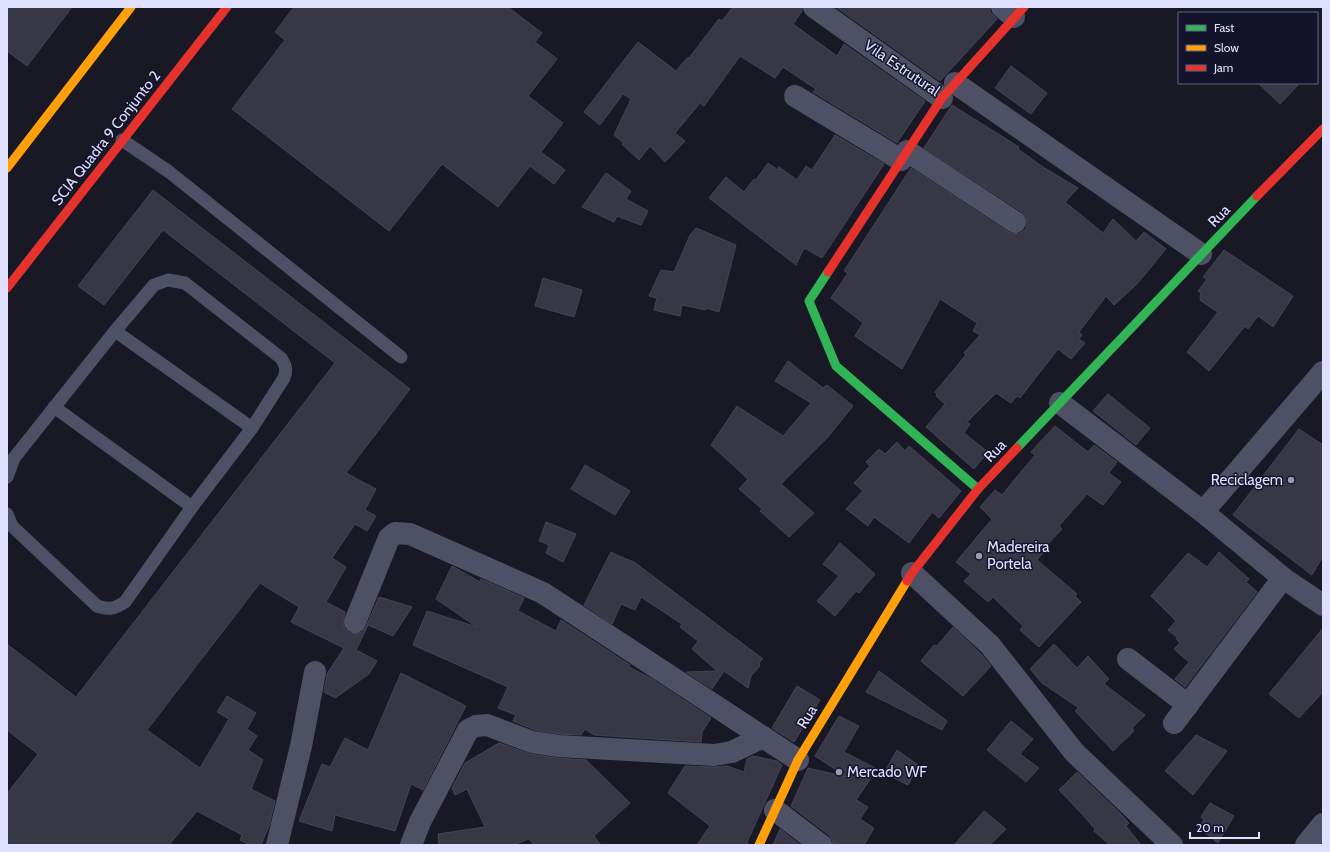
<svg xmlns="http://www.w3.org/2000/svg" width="1330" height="852" font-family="Cabin,sans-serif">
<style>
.building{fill:#383746;stroke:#444458}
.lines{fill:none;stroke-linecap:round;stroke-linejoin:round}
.lane{stroke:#4e5166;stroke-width:13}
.street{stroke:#4e5166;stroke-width:22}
.fast{stroke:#30b455;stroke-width:9}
.slow{stroke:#ff9f0a;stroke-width:9}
.jam{stroke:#e5322d;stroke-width:9}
.poi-dot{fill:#999ab2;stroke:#13132b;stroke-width:1.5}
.labels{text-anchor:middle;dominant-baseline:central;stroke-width:3;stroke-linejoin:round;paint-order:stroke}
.street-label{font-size:15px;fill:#dee0fe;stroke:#13132b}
.poi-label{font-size:15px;fill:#dee0fe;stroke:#13132b;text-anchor:start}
</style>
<rect width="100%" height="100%" fill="#191925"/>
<g class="building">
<polygon points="7,7 72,7 27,66 7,51"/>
<polygon points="294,7 508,7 542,33 535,42 557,59 528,96 563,123 541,152 565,170 554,184 530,166 498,207 442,164 389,231 232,109 285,40 275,32"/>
<polygon points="733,7 802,7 802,11 793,24 837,56 844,44 925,101 897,143 813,92 816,89 783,67 775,78 740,56 704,106 700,103 675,133 685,141 665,162 650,146 639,160 622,144 624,143 614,135 631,99 623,94 600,125 584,112 638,42 676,71 688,57 689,58 719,19 722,21"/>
<polygon points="836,7 990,7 990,12 997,19 940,81"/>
<polygon points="1011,66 1047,93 1031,114 995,88"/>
<polygon points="1258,83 1300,83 1280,104"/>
<polygon points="952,105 1019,147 1018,149 1043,167 1078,188 1065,202 1103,233 1113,219 1136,241 1144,232 1166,249 1137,284 1114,305 1106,296 1079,332 1082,335 1079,339 1085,343 1071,359 1058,349 1020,398 1017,396 1011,403 996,393 967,422 970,424 964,433 988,452 974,469 926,427 945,404 936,396 937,394 935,392 966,355 964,353 980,335 973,331 977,323 940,299 902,369 855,336 863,323 831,298 848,273 844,271 911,168 1008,232 1014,234 1020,233 1026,229 1027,223 1026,217 1022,212 924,148"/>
<polygon points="835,135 884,164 822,258 804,248 796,265 709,198 726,177 744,192 754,179 756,180 768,163 778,170 779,167 797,180 806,166 812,170"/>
<polygon points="606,173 631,191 626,199 648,211 641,225 617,216 614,222 582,207"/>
<polygon points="153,190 410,389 346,473 376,489 365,510 376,516 367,531 355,524 332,558 346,567 326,602 345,612 343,623 345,629 350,633 356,634 362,632 366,627 379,597 412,607 393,636 368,625 356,650 377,661 369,674 335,698 324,692 327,674 344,648 291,622 299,607 260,583 147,730 200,768 229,719 217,712 227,696 256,713 247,729 257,736 248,750 263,760 251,789 275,801 269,826 261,845 250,845 240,840 242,835 197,811 169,845 7,845 7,794 38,754 7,730 7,644 76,697 335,363 163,230 104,305 78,286"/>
<polygon points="696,228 736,245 719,312 706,308 706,310 682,305 680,316 654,310 657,298 649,296 661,270 674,272 690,235"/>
<polygon points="1224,250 1293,296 1273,327 1258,316 1248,329 1245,326 1209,371 1187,352 1218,312 1201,301 1200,298 1201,293 1198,291 1207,279 1203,277"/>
<polygon points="543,278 582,290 574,317 535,306"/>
<polygon points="788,361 823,388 827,385 853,406 827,438 781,484 814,513 789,537 760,511 762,509 739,489 748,479 711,445 737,406 783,436 811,403 775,381"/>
<polygon points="1108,394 1150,428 1136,445 1093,411"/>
<polygon points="1055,426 1088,452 1094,445 1117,462 1109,473 1121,482 1103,505 1087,494 1059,526 1062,529 1044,548 1046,549 1037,560 1077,594 1075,596 1081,602 1039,647 1020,630 1023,626 993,597 988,602 964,581 971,574 956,562 992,519 980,507 995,490 1002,495 1035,455 1031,452"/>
<polygon points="1299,429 1323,445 1323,556 1312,575 1233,515"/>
<polygon points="897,442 905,451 909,446 961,491 939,518 932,512 909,543 874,517 868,526 846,509 863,491 854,483 870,466 866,462 879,449 885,454"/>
<polygon points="585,465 630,491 615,515 571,489"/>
<polygon points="546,522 576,534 563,562 546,553 549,545 539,541"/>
<polygon points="840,543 875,574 859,593 856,591 835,616 817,601 839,576 823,564"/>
<polygon points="611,552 619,556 634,562 763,659 759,663 760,666 751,676 748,688 724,671 712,689 686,672 717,671 692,649 698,641 680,627 682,624 641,597 635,610 621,604 612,624 584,605"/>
<polygon points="1219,552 1249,579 1246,582 1257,592 1185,687 1175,679 1189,662 1174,649 1180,643 1176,639 1178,638 1168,630 1176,621 1151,596 1188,553 1207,567"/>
<polygon points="452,566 480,582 481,579 524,598 518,611 556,631 561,620 630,665 629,667 652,679 711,718 702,732 701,742 594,735 585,729 581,735 560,734 535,730 513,721 516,715 498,708 508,687 413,645 427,611 477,627 436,599"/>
<polygon points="953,627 981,654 991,666 963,696 921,661 934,645 937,646"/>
<polygon points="1323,628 1323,692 1299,718 1269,694"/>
<polygon points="1054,644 1077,668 1088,656 1109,679 1104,684 1145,715 1132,728 1134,731 1113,751 1075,711 1079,708 1042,683 1030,669"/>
<polygon points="879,671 947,721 942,730 866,692"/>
<polygon points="401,673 466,706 423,790 411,784 395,831 335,815 332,831 299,821 322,764 330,767 345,738 368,750"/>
<polygon points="797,686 820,700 794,742 772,728"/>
<polygon points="839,716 859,726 844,752 875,768 869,781 856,800 868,807 860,819 874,828 864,845 833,845 832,840 829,835 791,806 808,768 847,777 815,756"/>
<polygon points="1011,721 1033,739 1020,754 1039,768 1026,782 987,750"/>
<polygon points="1196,735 1227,751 1193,795 1165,771"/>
<polygon points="499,743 530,754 557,758 586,760 630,803 594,836 601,845 534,845 529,839 513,845 439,845 438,834 485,827 467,789 455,795 452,788 465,763"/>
<polygon points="897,750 918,765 908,785 884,773"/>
<polygon points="753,756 777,761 782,765 748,840 747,845 697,845 710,826 668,793 685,766 713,767 727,766 744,772 747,759"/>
<polygon points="1077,772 1118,811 1129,823 1126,826 1141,845 1110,845 1094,831 1095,829 1081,813 1059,790"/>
<polygon points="1210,803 1234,816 1218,843 1199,828 1204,820 1201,817"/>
<polygon points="984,811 1006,829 990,845 954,845"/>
<polygon points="780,829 800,845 773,845"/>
</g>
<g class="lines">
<g class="lane">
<polyline points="122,140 168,171 401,357"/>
<polyline points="115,331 252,428"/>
<polyline points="54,407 192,507"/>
<path d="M7 477 14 458 115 331 154 285 168 280 185 283 281 358C286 366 287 370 284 378L252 428 192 507 125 602C114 609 109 610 97 606L12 526 7 514"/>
</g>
<g class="street">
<polyline points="814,7 942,98"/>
<polyline points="1002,7 1014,17"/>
<polyline points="955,83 1201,254"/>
<polyline points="795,96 901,160"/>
<polyline points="907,151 1015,222"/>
<polyline points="1060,403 1203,512 1283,578 1323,605"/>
<polyline points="1203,512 1323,372"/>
<polyline points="912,573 990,645 1074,752 1172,845"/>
<polyline points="355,622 389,538 395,533 410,534 543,593 798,760"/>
<polyline points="1128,659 1188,705"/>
<polyline points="1174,723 1283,578"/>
<polyline points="775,810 821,845"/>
<polyline points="277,845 301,746 315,672"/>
<polyline points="411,845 420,822 468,730 476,726 487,725 532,742 559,746 714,755 732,752 763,737"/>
<polyline points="1306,845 1323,824"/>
</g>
<g class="fast">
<polyline points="828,272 809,301 836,366 978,489"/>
<polyline points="1017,448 1257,196"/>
</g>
<g class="slow">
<polyline points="7,168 131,7"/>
<polyline points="759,845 798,760 907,581"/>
</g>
<g class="jam">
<polyline points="1257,196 1323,129"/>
<polyline points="828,272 942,98 1024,7"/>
<polyline points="7,288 227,7"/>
<polyline points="907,581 912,573 978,489 1017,448"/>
</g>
</g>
<g class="poi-dot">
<circle cx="1291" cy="480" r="4"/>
<circle cx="979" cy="556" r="4"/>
<circle cx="839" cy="772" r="4"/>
</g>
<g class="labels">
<g class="street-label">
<text transform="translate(902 68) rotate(34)">Vila Estrutural</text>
<text transform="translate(106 138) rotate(-52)">SCIA Quadra 9 Conjunto 2</text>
<text transform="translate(1219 216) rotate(-46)">Rua</text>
<text transform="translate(995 451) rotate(-46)">Rua</text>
<text transform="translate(807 717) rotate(-58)">Rua</text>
</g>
<g class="poi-label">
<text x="1283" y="480" text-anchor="end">Reciclagem</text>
<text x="987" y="547">Madereira<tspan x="987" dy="17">Portela</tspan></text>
<text x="847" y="772">Mercado WF</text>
</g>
</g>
<rect width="1330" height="852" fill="none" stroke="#dee0fe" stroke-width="16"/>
<rect x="1178" y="12" width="140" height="72" fill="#13132b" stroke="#64657f"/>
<rect x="1186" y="25" width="20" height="6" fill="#30b455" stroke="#64657f"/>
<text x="1214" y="32" font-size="12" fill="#dee0fe">Fast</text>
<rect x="1186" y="45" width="20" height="6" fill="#ff9f0a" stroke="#64657f"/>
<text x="1214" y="52" font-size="12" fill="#dee0fe">Slow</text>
<rect x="1186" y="65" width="20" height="6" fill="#e5322d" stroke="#64657f"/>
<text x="1214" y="72" font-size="12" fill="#dee0fe">Jam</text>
<path d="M1190 832v6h69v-6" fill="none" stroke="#dee0fe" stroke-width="2"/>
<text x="1196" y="832" font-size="12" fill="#dee0fe" stroke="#13132b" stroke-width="3" paint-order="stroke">20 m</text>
</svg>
